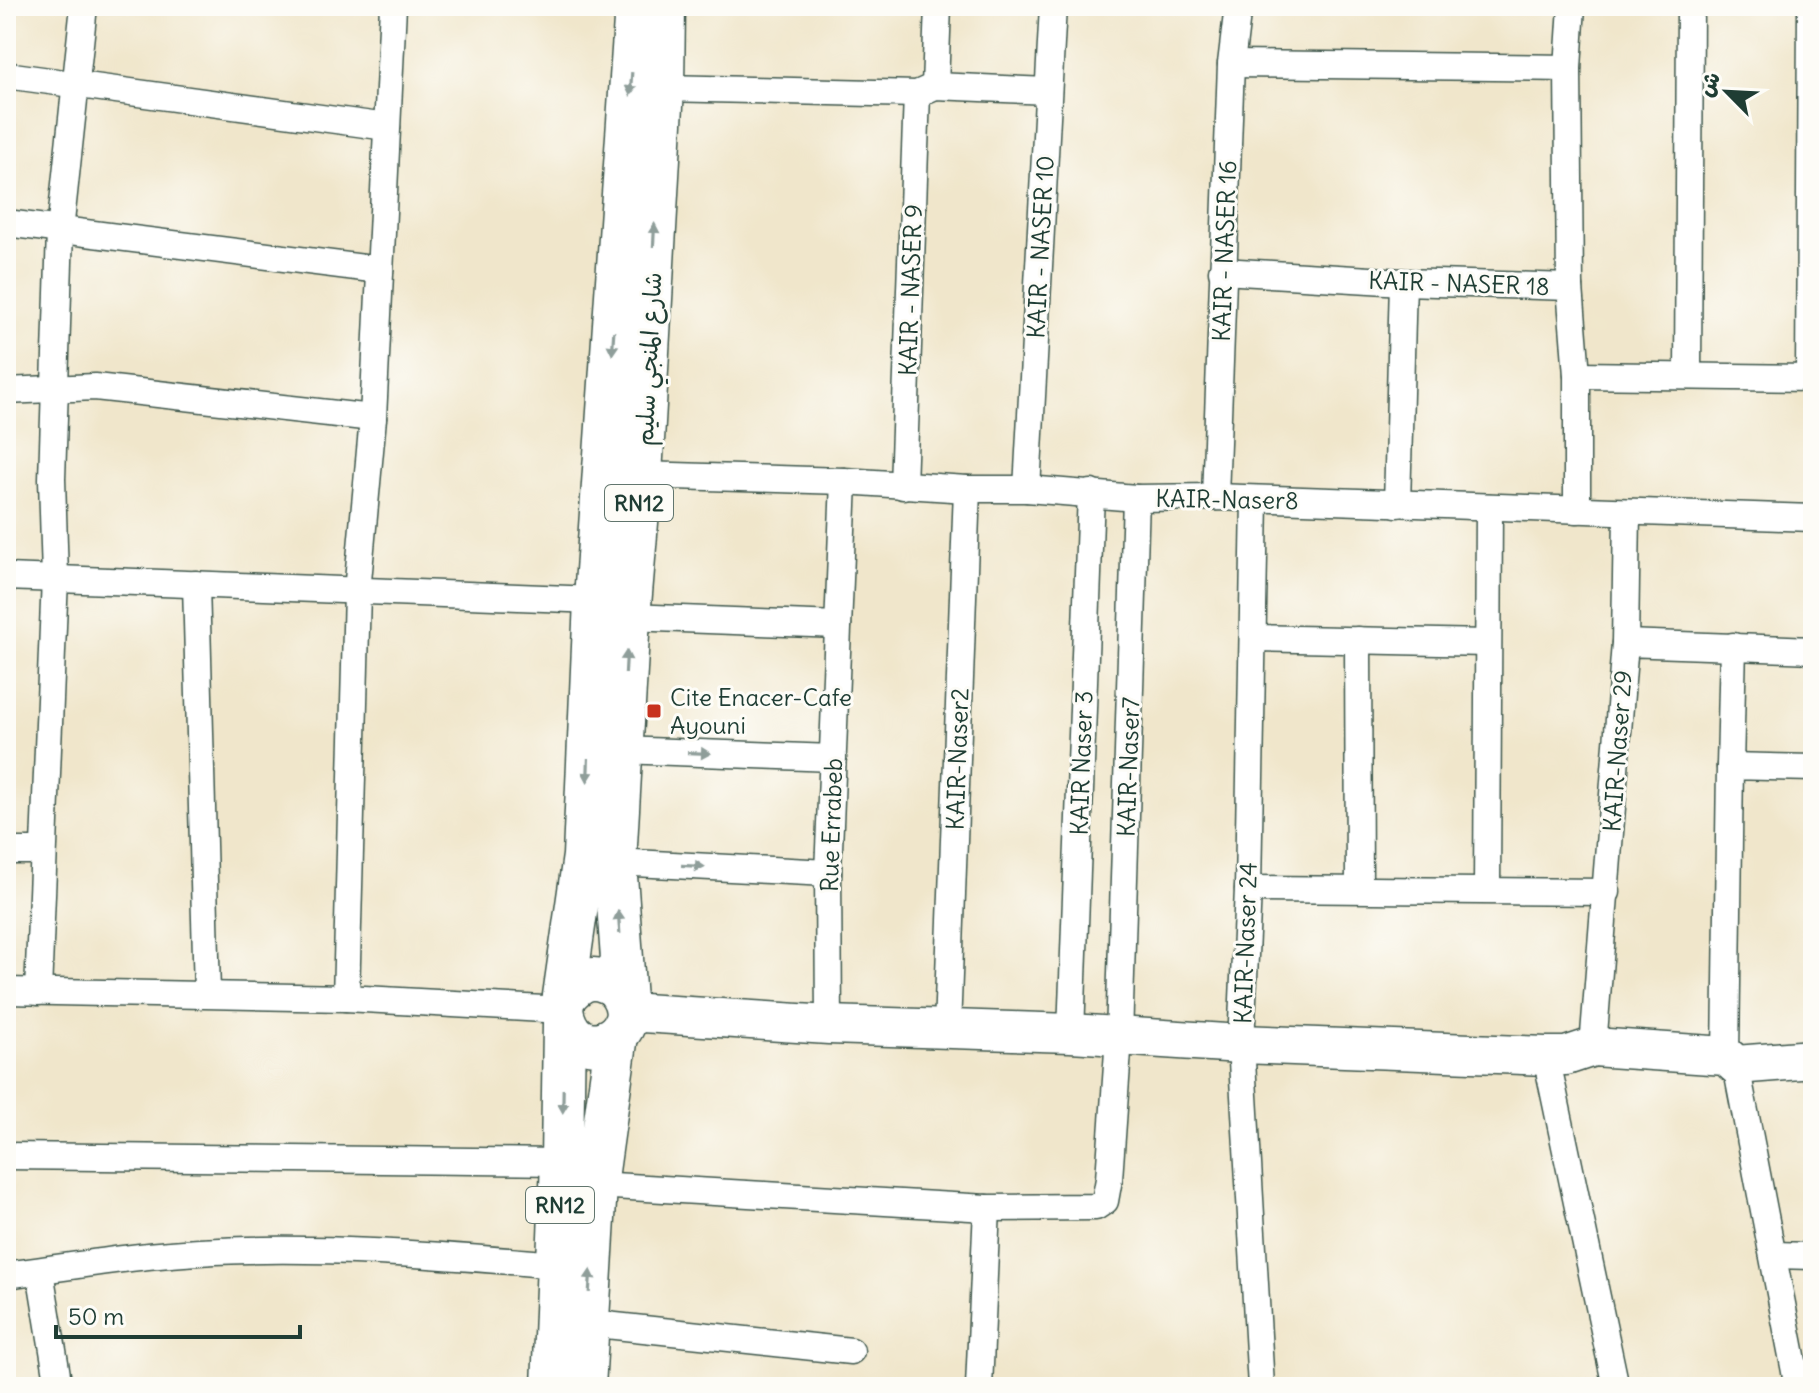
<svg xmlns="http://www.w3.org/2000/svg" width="1819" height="1393" font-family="Delius,'Playpen Sans Arabic',sans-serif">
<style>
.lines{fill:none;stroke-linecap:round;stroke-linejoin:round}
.street-casing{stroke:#3e564b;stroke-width:29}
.secondary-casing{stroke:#3e564b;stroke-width:41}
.primary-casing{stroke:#3e564b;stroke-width:45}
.street{stroke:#fff;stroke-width:26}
.secondary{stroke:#fff;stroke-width:38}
.primary{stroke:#fff;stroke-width:42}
.oneway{fill:#8f9e9a}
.poi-dot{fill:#c8321e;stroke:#fdfcf7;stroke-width:3}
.labels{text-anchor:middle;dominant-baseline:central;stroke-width:6;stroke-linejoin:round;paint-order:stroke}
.shield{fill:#fdfcf7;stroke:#62766e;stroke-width:2}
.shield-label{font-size:22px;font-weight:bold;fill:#1f3d34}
.street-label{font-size:24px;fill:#1f3d34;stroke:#fdfcf7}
.poi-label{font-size:24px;fill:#1f3d34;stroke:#fdfcf7;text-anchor:start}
</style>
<rect width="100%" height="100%" fill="#fdfcf7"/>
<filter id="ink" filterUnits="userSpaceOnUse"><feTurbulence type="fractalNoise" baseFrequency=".0125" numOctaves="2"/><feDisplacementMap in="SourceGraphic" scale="16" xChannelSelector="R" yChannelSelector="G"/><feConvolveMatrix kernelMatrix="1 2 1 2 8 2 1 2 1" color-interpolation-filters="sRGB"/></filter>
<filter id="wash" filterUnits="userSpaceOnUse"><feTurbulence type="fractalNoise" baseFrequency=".006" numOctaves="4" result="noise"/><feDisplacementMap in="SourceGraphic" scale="32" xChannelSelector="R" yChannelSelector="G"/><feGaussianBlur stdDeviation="1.8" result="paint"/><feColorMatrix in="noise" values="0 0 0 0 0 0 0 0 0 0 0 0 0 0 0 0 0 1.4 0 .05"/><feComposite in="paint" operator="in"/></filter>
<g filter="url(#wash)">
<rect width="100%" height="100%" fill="#f0e6cb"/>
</g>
<g filter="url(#ink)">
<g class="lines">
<g class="street-casing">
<g id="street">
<polyline points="1231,64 1568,68"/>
<polyline points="6,75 387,127"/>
<polyline points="935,86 938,6"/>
<polyline points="663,88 917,94 935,86 1048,91"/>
<polyline points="6,223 380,270"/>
<polyline points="1222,271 1403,282 1570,287 1577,375 1577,510"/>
<polyline points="1570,287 1568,68 1572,6"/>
<polyline points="1577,375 1813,378"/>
<polyline points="1688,376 1690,6"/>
<polyline points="1809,377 1811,6"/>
<polyline points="6,391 95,387 373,418"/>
<polyline points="641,475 844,481 967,489 1027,489 1136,498 1215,497 1813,518"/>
<polyline points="903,486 917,94"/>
<polyline points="1027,489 1053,6"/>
<polyline points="1215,497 1231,64 1238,6"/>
<polyline points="1255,499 1248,889 1241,1044 1261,1387"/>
<polyline points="1397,504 1403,282"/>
<polyline points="6,577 595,600"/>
<polyline points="196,584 207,993"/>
<polyline points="629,617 838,625"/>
<polyline points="1254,638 1487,643"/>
<polyline points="1358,640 1359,889"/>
<polyline points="1625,643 1627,512"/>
<polyline points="621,750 833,758"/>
<polyline points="1730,766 1733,646"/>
<polyline points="6,851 43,851"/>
<polyline points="615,862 828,873"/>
<polyline points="1248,889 1607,892"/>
<polyline points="1487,890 1489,507"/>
<polyline points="6,991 346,998 562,1010"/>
<polyline points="38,992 55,578 52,479 60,231 84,6"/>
<polyline points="346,998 357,592 373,418 393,6"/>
<polyline points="829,1025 828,873 844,481"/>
<polyline points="947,1029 967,489"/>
<polyline points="1071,1033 1091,493"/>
<polyline points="1593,1047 1625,643 1813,650"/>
<polyline points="1546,1056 1616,1387"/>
<polyline points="1726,1056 1730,766 1813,768"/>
<polyline points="1736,1065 1798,1387"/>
<polyline points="6,1156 562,1162"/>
<polyline points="596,1185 987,1208 1096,1207 1105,1201 1109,1179 1119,1037 1136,498"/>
<polyline points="1773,1255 1813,1256"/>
<polyline points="40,1271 59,1387"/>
<path d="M6 1275C70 1267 135 1255 199 1252 319 1245 439 1255 558 1265"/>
<polyline points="587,1323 851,1351"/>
<polyline points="979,1387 987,1208"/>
</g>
</g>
<g class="secondary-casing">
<polyline id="secondary" points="627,1012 829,1025 1071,1033 1241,1044 1546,1056 1566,1056 1593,1047 1726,1056 1736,1065 1813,1059"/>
</g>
<g class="primary-casing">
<g id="primary">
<path d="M564 998C574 985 585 976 601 980 610 982 617 987 621 994 648 1037 572 1072 562 1010L584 856 595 600 636 6"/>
<polyline points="625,1000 615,862 629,617 641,475 663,88 664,6"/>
<polyline points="553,1387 562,1162 564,1023"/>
<polyline points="584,1387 596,1185 617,1035"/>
</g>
</g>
<use href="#street" class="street"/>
<use href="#secondary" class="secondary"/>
<use href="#primary" class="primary"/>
</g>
<defs><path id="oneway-solid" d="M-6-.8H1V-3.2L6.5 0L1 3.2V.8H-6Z" transform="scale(2)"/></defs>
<g class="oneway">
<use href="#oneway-solid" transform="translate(631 84) rotate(94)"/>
<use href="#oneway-solid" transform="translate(654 235) rotate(-87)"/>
<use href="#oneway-solid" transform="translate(613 343) rotate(94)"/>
<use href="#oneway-solid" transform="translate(626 662) rotate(-87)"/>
<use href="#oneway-solid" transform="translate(699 753) rotate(2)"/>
<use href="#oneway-solid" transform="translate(588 770) rotate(92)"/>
<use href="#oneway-solid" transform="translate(693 866) rotate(3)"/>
<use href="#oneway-solid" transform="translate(619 922) rotate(-94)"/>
<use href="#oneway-solid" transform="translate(563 1101) rotate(91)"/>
<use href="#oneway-solid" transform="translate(590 1281) rotate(-86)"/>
</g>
</g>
<rect class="poi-dot" x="646" y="703" width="16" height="16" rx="4"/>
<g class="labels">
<g class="shield">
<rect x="605" y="485" width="68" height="36" rx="6"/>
<rect x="526" y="1187" width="68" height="36" rx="6"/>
</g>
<g class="shield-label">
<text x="639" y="503">RN12</text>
<text x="560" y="1205">RN12</text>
</g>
<g class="street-label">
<text transform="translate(1040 247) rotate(-87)">KAIR - NASER 10</text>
<text transform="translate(1224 251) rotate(-88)">KAIR - NASER 16</text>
<text transform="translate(1459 283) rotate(2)">KAIR - NASER 18</text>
<text transform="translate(910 290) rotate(-88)">KAIR - NASER 9</text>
<text transform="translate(648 359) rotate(-87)">شارع المنجي سليم</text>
<text transform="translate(1227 499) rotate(1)">KAIR-Naser8</text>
<text transform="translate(1617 751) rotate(-86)">KAIR-Naser 29</text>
<text transform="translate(957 759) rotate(-88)">KAIR-Naser2</text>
<text transform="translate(1081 763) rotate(-88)">KAIR Naser 3</text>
<text transform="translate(1128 767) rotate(-88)">KAIR-Naser7</text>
<text transform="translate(831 825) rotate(-88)">Rue Errabeb</text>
<text transform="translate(1245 943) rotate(-88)">KAIR-Naser 24</text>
</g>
<g class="poi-label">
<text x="670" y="697">Cite Enacer-Cafe<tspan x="670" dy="28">Ayouni</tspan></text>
</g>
</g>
<rect width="1819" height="1393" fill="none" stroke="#fdfcf7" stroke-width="32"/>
<g transform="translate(1727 92) rotate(294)" stroke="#fdfcf7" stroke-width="6" paint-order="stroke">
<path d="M0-6L14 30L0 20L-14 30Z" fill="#1f3d34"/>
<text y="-12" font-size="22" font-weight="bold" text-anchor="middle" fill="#1f3d34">ش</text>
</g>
<path d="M56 1325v12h244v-12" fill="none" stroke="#1f3d34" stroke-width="4"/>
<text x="68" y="1325" font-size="24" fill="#1f3d34" stroke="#fdfcf7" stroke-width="6" paint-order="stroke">50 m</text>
</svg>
